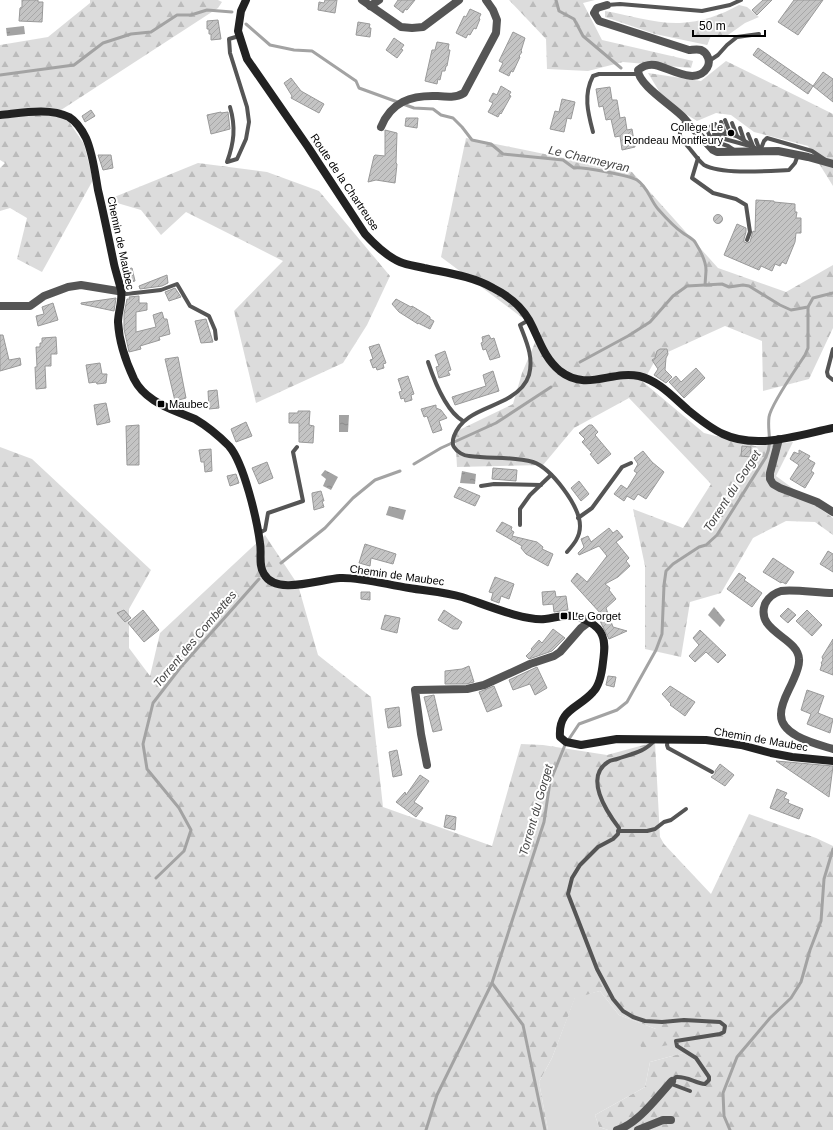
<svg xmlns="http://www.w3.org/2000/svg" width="833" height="1130" font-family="Helvetica,sans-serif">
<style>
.grass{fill:#dcdcdc}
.forest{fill:url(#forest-firs)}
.water{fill:url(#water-ripples)}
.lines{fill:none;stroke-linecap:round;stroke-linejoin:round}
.stream{stroke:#a3a3a3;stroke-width:3}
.building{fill:url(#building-hatch);stroke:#999}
.lane{stroke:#555;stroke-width:4}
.street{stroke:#555;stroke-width:8}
.secondary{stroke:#222;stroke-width:8}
.poi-dot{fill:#000;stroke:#fff;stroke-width:1.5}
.labels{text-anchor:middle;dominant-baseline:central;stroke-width:4;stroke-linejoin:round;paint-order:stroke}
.poi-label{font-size:11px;fill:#000;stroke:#fff;text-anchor:start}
.street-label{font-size:11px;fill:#000;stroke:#fff}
.water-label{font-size:12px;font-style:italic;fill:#444;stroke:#fff}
</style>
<defs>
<pattern id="forest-firs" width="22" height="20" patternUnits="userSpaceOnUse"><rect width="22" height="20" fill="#dcdcdc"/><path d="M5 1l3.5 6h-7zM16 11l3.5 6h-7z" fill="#bbb"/></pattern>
<pattern id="water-ripples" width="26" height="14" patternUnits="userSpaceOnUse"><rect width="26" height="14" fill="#a3a3a3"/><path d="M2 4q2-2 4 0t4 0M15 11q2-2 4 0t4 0" fill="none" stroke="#8b8b8b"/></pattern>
<pattern id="building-hatch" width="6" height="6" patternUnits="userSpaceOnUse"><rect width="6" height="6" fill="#c4c4c4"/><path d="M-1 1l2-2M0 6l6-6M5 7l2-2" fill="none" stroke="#a7a7a7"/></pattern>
</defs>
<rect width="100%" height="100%" fill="#fff"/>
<polygon class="grass" points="600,991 619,1015 656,1029 684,1042 683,1053 650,1062 645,1087 595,1115 599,1127 608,1130 548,1130 539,1082 552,1058 575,997"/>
<g class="forest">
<polygon points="90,0 218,0 222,2 218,8 61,110 84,144 93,180 42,272 17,259 27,218 10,208 0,211 0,168 5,163 0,160 0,45 48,37 90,3"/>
<polygon points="509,0 595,0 583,3 602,40 693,61 691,68 623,62 588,71 547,69 546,39"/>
<path d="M739 5 747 7 759 17 745 23 728 35 711 36 707 45 655 34 605 17V11C628 15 657 24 680 23 701 22 721 15 739 5Z"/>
<polygon points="726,61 833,114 833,186 808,146 754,132 731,115 716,113 697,121 665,101 648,73 701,81"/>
<polygon points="466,138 632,172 718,268 786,292 833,265 833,328 809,379 763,391 762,341 725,326 657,357 643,382 704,433 755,446 793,442 776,476 833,518 833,535 815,522 786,521 753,538 721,593 690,602 681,657 645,649 645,566 633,509 683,528 711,484 629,398 574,428 543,465 457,467 455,432 513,404 522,373 540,331 441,257"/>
<polygon points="198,163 267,172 319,191 390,276 367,325 343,363 256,403 234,311 283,261 186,212 161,235 141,210 107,200"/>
<polygon points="0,447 32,459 151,570 129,609 129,648 150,676 160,633 265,535 298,585 318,655 371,697 383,807 492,846 521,744 543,745 607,755 655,742 660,837 664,844 711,894 749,814 816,838 833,846 833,1130 608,1130 599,1127 595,1115 645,1087 650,1062 683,1053 684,1042 642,1050 639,1041 656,1029 619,1015 600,991 575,998 552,1058 539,1082 548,1130 0,1130"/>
</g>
<g class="water">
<polygon points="24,26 25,34 7,36 6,28"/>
<polygon points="339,415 349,415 348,432 339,432"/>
<polygon points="325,470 338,477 331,490 323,486 326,479 321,475"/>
<polygon points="462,471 476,474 475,484 460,483"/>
<polygon points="389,506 406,510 403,520 386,515"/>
<polygon points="714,607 725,620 720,627 708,615"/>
</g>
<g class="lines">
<g class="stream">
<polyline points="556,0 559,11 574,19 583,36 621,68"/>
<path d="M246 24 270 45 294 50 312 51 356 81 359 88 414 108 433 109 441 115 453 118 462 127 472 140 491 144 503 154 563 160 574 168C581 166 631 176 637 180 648 187 650 200 658 209 665 217 674 227 683 233 687 236 692 238 695 242 700 250 706 261 706 270"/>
<polyline points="0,75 74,65 103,43 131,34 151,32 177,15 191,15 207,10 232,12"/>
<polyline points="706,271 705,285 722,284 729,287 743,285 749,286 780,305 791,310 808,307 813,298 833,293"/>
<polyline points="580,362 628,336 650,322 673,296 687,286 705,285"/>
<polyline points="414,464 441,448 496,423 551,387"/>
<polyline points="281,563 325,528 353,498 375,480 400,471"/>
<polyline points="156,878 184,851 191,830 179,808 147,769 143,744 153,703 180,668 259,579"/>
<polyline points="492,983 523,1025 545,1130"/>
<path d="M426 1130 437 1095 492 983 544 822 550 782 565 745 579 724 617 710 627 702 656 650 662 634 664 585 666 571 673 564 699 547 706 545 717 535 766 457C773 441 767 433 769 417 771 404 796 369 805 355L808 348V307"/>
<polyline points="730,1130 724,1116 723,1093 737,1057 770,1018 791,998 801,982 810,950 821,921 824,879 833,849"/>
</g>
</g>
<g class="building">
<polygon points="22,0 38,0 38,2 43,2 42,22 19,21 20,8 22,7"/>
<polygon points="325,0 337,0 335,13 318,10 319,2 324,3"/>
<polygon points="398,0 415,0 407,10 405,9 403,13 394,6"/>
<polygon points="763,0 772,0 757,15 752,10"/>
<polygon points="794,0 823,0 798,35 778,22"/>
<polygon points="470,9 481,14 479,18 480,19 476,29 474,28 470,35 468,34 466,38 456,33 464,16 466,17"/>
<polygon points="218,20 221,39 211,40 211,34 209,34 209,29 207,29 207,21"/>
<polygon points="358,22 370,24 369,28 371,28 370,37 356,35"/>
<polygon points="513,32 525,38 521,51 522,52 519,56 520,57 513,72 511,71 509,76 499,71 503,63 499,61"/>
<polygon points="394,38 404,45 401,49 403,50 397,58 386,50"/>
<polygon points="437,42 449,44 448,50 450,50 447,66 446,66 445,71 442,71 440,80 438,79 437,84 425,81 432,50 435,50"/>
<polygon points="758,48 813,86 808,94 753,55"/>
<polygon points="823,72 833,79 833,102 813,86"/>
<polygon points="291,78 301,91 324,104 319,113 291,98 292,96 284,83"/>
<polygon points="501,86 511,92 509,95 511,96 501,114 500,113 498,117 488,112 493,103 489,101 493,93 497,95"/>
<polygon points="610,87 612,100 617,100 620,118 625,117 627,130 632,129 635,147 622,150 620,136 615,137 611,119 606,120 603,106 599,107 596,89"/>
<polygon points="562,99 575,102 571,119 567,118 564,132 550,129 555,111 559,112"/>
<polygon points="91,110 95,116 85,122 82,116"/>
<polygon points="221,112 221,113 228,112 230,129 211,134 207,115"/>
<polygon points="406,118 418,118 417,128 405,126"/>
<polygon points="385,130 397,133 396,163 397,164 395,183 376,180 368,182 374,156 375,155 385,156"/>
<polygon points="98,155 111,155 113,168 103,170"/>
<polygon points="756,200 774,201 774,202 795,204 795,212 797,212 796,218 801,218 801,233 796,233 795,242 786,264 782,262 780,266 775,264 772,271 761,266 759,270 724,255 737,224 746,228 746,232 744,239 744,242 747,243 750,242 753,231 755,232"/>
<circle cx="718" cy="219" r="4.5"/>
<polygon points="132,268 135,281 126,283 123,270"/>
<polygon points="167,275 168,283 162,286 140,289 139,286"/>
<polygon points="175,288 181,297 169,301 165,292"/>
<polygon points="139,296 139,303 147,303 147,310 136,312 136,332 156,327 153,315 162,312 164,319 167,319 170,334 159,337 160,340 140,346 141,349 129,352 124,329 124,314 127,299 130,299 129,297"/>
<polygon points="116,298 114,311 81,304 81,303"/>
<polygon points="396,299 411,307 412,306 430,317 430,319 434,321 430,329 418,323 418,324 399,312 392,304"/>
<polygon points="53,303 58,320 38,326 36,316 44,314 42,307"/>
<polygon points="206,319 213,342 201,343 195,321"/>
<polygon points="0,335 3,335 9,360 20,358 21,365 0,371"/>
<polygon points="489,335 491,339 494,338 500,357 490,360 486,349 483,350 481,343 483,342 482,337"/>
<polygon points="56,337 57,354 51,354 51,366 45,366 46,388 36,389 35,367 37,367 36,347 40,347 40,343 42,343 42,338"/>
<polygon points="379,344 386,363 383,364 384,368 377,370 376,367 373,368 370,360 373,359 369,347"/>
<polygon points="660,349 667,349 668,354 666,358 665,370 672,377 666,383 654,375 658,369 652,360 655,358 657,351"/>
<polygon points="445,351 451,370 448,371 450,375 439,378 436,367 439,366 435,355"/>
<polygon points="178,357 186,398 175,401 165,359"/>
<polygon points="100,363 102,374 107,374 106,383 97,384 96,382 89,383 86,365"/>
<polygon points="696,368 705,378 684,398 669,382 676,376 681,382"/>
<polygon points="493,371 499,391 455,405 452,397 486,386 483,375"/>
<polygon points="408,376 414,394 411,395 412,400 405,402 404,398 401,399 399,392 402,391 398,379"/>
<polygon points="217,390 219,408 209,409 208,391"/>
<polygon points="106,403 110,422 97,425 94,405"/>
<polygon points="436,405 436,408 441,410 447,418 439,421 442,430 433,433 427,416 424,417 421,409"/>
<polygon points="298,411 310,411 309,425 314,426 313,443 299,442 299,423 289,423 289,413 298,413"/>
<polygon points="246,422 252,436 236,442 231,429"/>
<polygon points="139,425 139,465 127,465 126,426"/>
<polygon points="589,425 592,425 598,432 595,435 611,454 598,464 590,454 592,453 582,442 585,439 579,433"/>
<polygon points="742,446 751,447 750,457 741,456"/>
<polygon points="211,449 212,471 205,472 204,462 201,462 199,450"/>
<polygon points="799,450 810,456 808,459 815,463 811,471 814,473 805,488 790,479 799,465 790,459 794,452 799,454"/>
<polygon points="643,451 652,462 664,472 646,499 638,494 634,500 627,496 624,501 614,494 621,485 627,489 637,473 634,471 638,464 634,458"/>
<polygon points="267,462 273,478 259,484 252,468"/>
<polygon points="493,468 517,470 516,481 492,479"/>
<polygon points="236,474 239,483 230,486 227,476"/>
<polygon points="579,481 589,494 581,501 571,488"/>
<polygon points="459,487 480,496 475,506 454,497"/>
<polygon points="321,491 324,501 322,501 324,507 314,510 312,495 312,493"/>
<polygon points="502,522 512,527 511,530 514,532 512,536 537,542 543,547 542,549 553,554 548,566 526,554 521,548 522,546 496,531"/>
<polygon points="609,528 613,533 617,530 623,537 616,542 629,558 626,561 630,566 618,577 605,584 610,588 609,590 616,599 606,608 613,627 627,631 609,639 598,617 602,615 571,581 577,573 587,582 607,556 599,546 579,555 578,553 584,547 581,539 588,536 591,542"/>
<polygon points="365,544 396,554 393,564 371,558 370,566 359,563"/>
<polygon points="828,551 833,554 833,572 820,564"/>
<polygon points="773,558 794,572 786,584 782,582 781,583 763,572"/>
<polygon points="739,573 746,578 744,580 762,593 752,607 727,589"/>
<polygon points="495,577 514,584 509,599 501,596 499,603 491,600 493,593 489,592"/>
<polygon points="555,591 556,597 566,596 568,610 554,612 553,604 543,605 542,592"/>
<polygon points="361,592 370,592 370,600 361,599"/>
<polygon points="788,608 796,615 788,623 780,616"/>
<polygon points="124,610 131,618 125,622 117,613"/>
<polygon points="143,610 159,630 144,642 128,623"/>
<polygon points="444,610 462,622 458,629 453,629 438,620"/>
<polygon points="807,610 822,625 812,636 796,621"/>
<polygon points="385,615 400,618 397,633 381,629"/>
<polygon points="553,629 565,638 552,651 529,659 526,656 532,650 531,649 539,640 542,643"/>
<polygon points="700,630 726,655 718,663 706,652 695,662 689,656 699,645 693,638"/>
<polygon points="833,639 833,675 820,670 822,664 821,663 823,660 822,657"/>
<polygon points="469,666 474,682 466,684 445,684 445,671 462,669"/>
<polygon points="537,667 547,688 535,695 530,684 513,690 509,680"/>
<polygon points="608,676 616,677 614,687 606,685"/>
<polygon points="494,686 502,706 487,712 479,692"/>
<polygon points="670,686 695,702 685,716 670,705 671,704 662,694"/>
<polygon points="807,690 824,696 818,713 833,719 830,733 807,724 811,714 801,710"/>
<polygon points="434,695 442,730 433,732 424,697"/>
<polygon points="399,707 401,726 388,728 385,709"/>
<polygon points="397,750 402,775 393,777 389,752"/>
<polygon points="776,761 833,766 829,797"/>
<polygon points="720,764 734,775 725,786 711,777 715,774 715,771"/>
<polygon points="420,775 429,781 414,802 423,808 416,817 396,802 405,792 406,795"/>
<polygon points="777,789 787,793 784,798 789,800 788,803 803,809 799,819 770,808"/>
<polygon points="446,815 456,817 455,830 444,827"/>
</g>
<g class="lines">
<g class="lane">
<polyline points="607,5 620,4 702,11 730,5 741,0"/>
<polyline points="709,61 718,55 727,45 737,37 759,34"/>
<path d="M230 107C236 127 234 143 227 162L237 159 246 139 249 122 247 107 230 53 229 39 239 36"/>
<path d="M685 120C677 137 678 135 690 149 694 154 699 161 704 165 723 175 768 171 789 170L795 163 798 155"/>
<polyline points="725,120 731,135"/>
<polyline points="721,122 725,134"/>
<polyline points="732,123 737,136"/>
<polyline points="715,124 720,134"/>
<polyline points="711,126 715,135"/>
<polyline points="706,127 710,137"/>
<polyline points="740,128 744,140"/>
<path d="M593 132C588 113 583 95 593 76L599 74H638"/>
<polyline points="748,134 753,146"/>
<polyline points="712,137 721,138 750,146"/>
<polyline points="708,139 728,146 734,150"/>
<polyline points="756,140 760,151"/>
<path d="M704 141C709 139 714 135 719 134 735 131 746 142 758 150"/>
<polyline points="760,151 764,141 767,138 812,151 824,159"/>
<polyline points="698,158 692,178 713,193 736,199 746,205 750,232 747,240"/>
<polyline points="122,293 126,294 161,290 177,284 190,306 209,316 215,330 216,339"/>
<path d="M529 320 520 325C526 341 534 357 529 375 526 385 518 392 510 397 491 409 463 412 454 436 453 439 452 444 454 447 457 452 464 456 469 456 491 459 512 456 533 462 551 468 580 506 580 526 580 537 574 544 567 552"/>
<polyline points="833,349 827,372 828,376 833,380"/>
<path d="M428 362C434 380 446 411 463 421"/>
<polyline points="481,486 494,484 541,485"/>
<polyline points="578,518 592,508 622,467 631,463"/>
<polyline points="520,525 520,509 530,495 551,475"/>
<polyline points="259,533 265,530 268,513 303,501 293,452 297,447"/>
<polyline points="668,739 667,745 668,748 712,772"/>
<path d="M655 740C645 752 631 754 617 759 614 760 610 760 608 762 584 777 606 811 619 828L618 834 613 839 598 847 580 865 572 878 568 894 597 969 613 999 623 1011 633 1017 645 1021 662 1022 684 1020 720 1022 725 1026 724 1032 720 1034 676 1041 677 1046 696 1058 709 1077V1080L705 1084C695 1083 687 1076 676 1077L672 1081 674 1085 690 1091"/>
<polyline points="618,831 647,831 655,829 664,822 671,820 686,809"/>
</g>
<g class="street">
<polyline points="362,0 401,27 412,28 423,27 459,0"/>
<path d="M607 5 597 8 594 13 599 21 689 50C692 50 697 49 701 50 708 53 711 62 707 68 696 86 670 68 655 65 649 64 643 66 638 70 638 85 673 106 684 118 693 129 703 139 713 150L717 152 778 151 808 157 833 164"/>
<polyline points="370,6 379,0"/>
<path d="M381 127C391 102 411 95 437 96 447 97 456 98 464 93L496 33 497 20 493 10 486 0"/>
<polyline points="0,306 30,306 44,296 68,287 81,285 118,291 122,293"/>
<polyline points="779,439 770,473 770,479 773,484 780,488 817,502 833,512"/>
<path d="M833 593C818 593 794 589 781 591 774 593 768 598 765 604 755 632 798 637 799 659 800 667 795 676 792 683 788 692 781 703 781 714 780 736 817 744 833 749"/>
<polyline points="427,765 421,734 415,690 467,689 484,685 530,664 554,656 560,652 581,628 589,622"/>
<path d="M617 1130C638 1124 658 1096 672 1081"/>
<polyline points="638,1130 663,1120 671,1120"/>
</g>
<g class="secondary">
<path d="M246 0 241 11 238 31 247 59 308 147 365 234C375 245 386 256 400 262 407 265 416 266 424 268 447 273 472 276 493 288 507 295 521 306 529 320 539 338 543 357 560 371 587 392 611 370 639 376 659 381 673 397 688 410 699 419 710 428 723 434 757 450 799 435 833 428"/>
<path d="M0 115C21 113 49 107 69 117 77 122 82 130 86 138 93 154 95 173 98 190 104 215 109 240 114 264 116 273 119 281 121 290 123 300 118 312 118 322 119 341 126 362 134 379 143 397 162 406 180 413 185 415 190 417 195 419 207 426 219 436 229 446 244 463 257 520 260 543 262 553 258 565 264 574 276 596 320 579 340 578 361 577 388 585 409 588 427 591 445 592 462 597 484 604 523 621 545 619 554 618 563 615 572 616 583 617 598 625 602 635 606 644 604 653 603 662 602 672 600 685 593 692 578 709 558 709 560 737L566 742 581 745 617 739 706 740 741 745 771 753 792 757 833 761"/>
</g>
</g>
<g class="poi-dot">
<circle cx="731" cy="133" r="4"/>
<rect x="157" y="400" width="8" height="8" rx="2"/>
<rect x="560" y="612" width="8" height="8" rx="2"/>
</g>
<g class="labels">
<g class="poi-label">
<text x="723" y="127" text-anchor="end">Collège Le<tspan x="723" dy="13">Rondeau Montfleury</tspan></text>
<text x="169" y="404">Maubec</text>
<text x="572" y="616">Le Gorget</text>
</g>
<g class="street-label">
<text transform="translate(345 182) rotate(56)">Route de la Chartreuse</text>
<text transform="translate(121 243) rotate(78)">Chemin de Maubec</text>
<text transform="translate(397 575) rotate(8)">Chemin de Maubec</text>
<text transform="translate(761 739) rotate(10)">Chemin de Maubec</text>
</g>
<g class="water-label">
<text transform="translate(589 159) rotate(13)">Le Charmeyran</text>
<text transform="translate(732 491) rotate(-57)">Torrent du Gorget</text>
<text transform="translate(195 639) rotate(-50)">Torrent des Combettes</text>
<text transform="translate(536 810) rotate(-74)">Torrent du Gorget</text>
</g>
</g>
<path d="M693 30v6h72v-6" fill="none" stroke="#000000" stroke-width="2"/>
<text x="699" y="30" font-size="12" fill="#000000" stroke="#ffffff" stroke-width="3" paint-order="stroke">50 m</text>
</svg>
